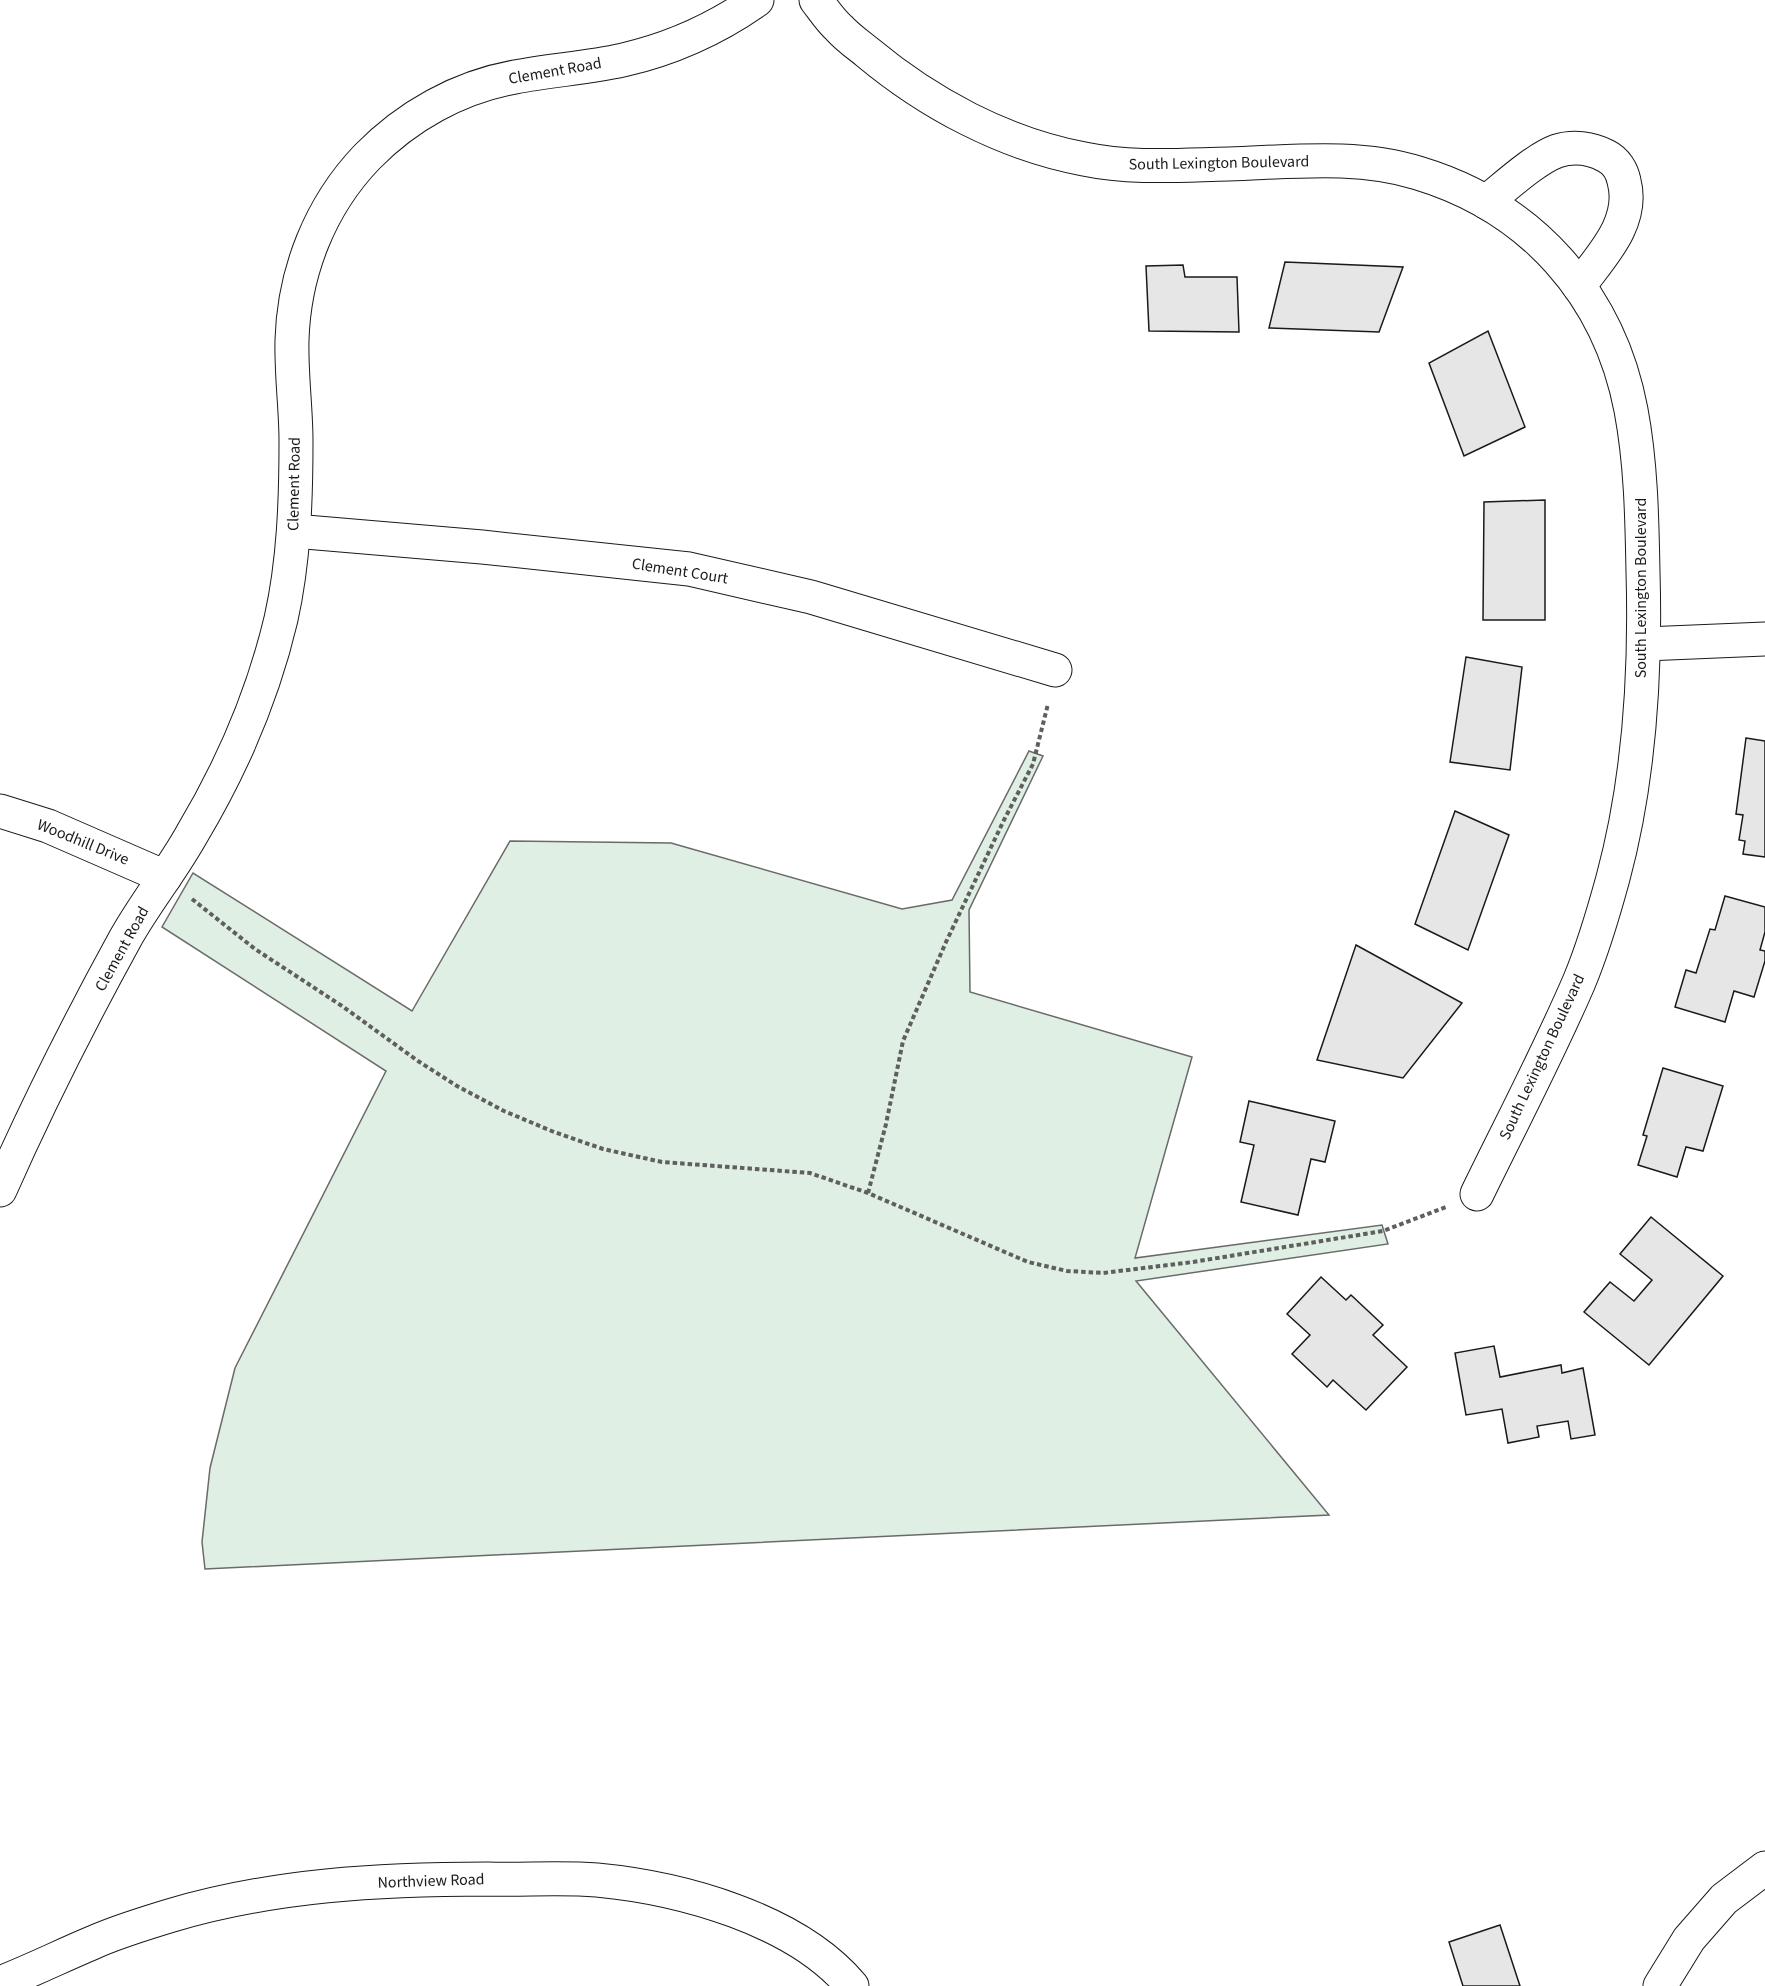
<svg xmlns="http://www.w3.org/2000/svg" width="1765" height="1986" font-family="'Source Sans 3',sans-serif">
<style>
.green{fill:#e0efe3;stroke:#6a6a6a;stroke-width:1.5}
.building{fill:#e6e6e6;stroke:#1a1a1a;stroke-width:1.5}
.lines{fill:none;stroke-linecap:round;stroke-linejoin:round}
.minor-casing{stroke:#1a1a1a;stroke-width:35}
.path{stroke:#5f5f5f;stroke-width:4;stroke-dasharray:4.5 3;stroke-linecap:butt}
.minor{stroke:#fff;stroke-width:33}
.labels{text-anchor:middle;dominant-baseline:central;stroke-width:4.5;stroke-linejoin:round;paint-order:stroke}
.street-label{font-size:16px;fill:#1a1a1a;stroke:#fff}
</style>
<rect width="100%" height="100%" fill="#fff"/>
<polygon class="green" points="1029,751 1043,756 969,910 970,992 1192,1057 1135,1258 1382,1225 1388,1244 1136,1281 1329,1515 205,1569 202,1542 210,1468 235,1368 386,1071 162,927 193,873 412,1011 510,841 671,843 902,909 952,900"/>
<g class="building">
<polygon points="1285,262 1403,267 1379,332 1269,328"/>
<polygon points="1183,265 1185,277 1237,277 1239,332 1149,331 1146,266"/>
<polygon points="1488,331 1525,427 1464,456 1429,363"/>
<polygon points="1545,500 1545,620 1483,620 1484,502"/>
<polygon points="1466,657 1522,667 1510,770 1450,762"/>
<polygon points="1746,738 1765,741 1765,857 1743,854 1745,841 1739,840 1743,815 1736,814"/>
<polygon points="1455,811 1509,835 1468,950 1415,924"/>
<polygon points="1725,896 1765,907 1765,932 1760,950 1765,951 1765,961 1754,997 1734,991 1725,1022 1675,1007 1686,970 1696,973 1710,929 1715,930"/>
<polygon points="1356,945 1462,1003 1403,1078 1317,1060"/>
<polygon points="1663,1068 1723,1086 1703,1151 1686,1147 1677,1177 1638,1165 1647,1136 1643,1135"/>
<polygon points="1249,1101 1335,1121 1325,1162 1311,1159 1298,1215 1241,1202 1254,1145 1240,1142"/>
<polygon points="1651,1217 1723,1276 1649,1365 1584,1312 1610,1282 1634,1301 1652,1280 1620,1254"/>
<polygon points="1321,1277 1346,1300 1351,1295 1383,1325 1373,1335 1407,1367 1366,1410 1333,1380 1327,1387 1292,1354 1310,1335 1287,1314"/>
<polygon points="1494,1346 1500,1377 1561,1365 1562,1373 1583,1368 1595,1435 1571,1439 1568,1421 1537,1426 1539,1437 1508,1443 1502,1409 1466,1415 1455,1353"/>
<polygon points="1500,1925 1520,1986 1463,1986 1449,1942"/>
</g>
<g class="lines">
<g class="minor-casing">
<g id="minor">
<path d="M816 0C823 9 830 20 839 28 847 37 857 44 867 52 928 103 1004 144 1084 159 1132 169 1180 165 1229 164 1291 162 1358 154 1418 173 1531 207 1609 294 1631 410 1641 463 1642 518 1643 572 1646 675 1640 778 1613 878 1604 911 1592 951 1579 982 1548 1054 1511 1124 1477 1194"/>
<path d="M1486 202C1505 187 1535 159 1557 151 1573 146 1591 148 1606 156 1616 161 1622 171 1624 181 1635 222 1602 255 1579 286"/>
<polyline points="294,531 482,547 689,569 811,597 1055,670"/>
<polyline points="1645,644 1765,639"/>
<polyline points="0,811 48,826 165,877"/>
<path d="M0 1190C38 1104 80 1021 125 939 145 903 172 870 192 834 232 767 263 695 281 619 294 561 296 500 296 441 296 408 291 374 292 340 294 272 320 206 367 157 407 116 459 87 515 77 551 70 587 68 623 60 671 49 716 29 757 0"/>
<path d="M0 1983C31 1971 61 1956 92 1943 116 1932 143 1924 169 1916 272 1885 381 1879 488 1879 524 1880 561 1877 597 1880 681 1888 796 1919 852 1986"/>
<polyline points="1660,1986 1689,1939 1724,1899 1765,1868"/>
</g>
</g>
<g class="path">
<polyline points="192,899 255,949 342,1006 418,1061 457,1086 504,1111 554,1132 603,1149 662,1162 810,1173 868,1193 1028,1262 1067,1271 1103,1273 1193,1262 1383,1231 1446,1207"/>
<polyline points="868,1193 886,1124 903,1041 946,942 1004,820 1033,764 1048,704"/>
</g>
<use href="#minor" class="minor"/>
</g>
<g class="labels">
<g class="street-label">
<text transform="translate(555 71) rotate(-10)">Clement Road</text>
<text transform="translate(1219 163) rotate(-1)">South Lexington Boulevard</text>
<text transform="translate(294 484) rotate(-89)">Clement Road</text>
<text transform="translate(680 571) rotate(9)">Clement Court</text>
<text transform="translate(1641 588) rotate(-90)">South Lexington Boulevard</text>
<text transform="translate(83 842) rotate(22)">Woodhill Drive</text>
<text transform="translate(122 949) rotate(-61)">Clement Road</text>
<text transform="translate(1542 1057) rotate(-65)">South Lexington Boulevard</text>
<text transform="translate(431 1881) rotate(-2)">Northview Road</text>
</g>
</g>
</svg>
